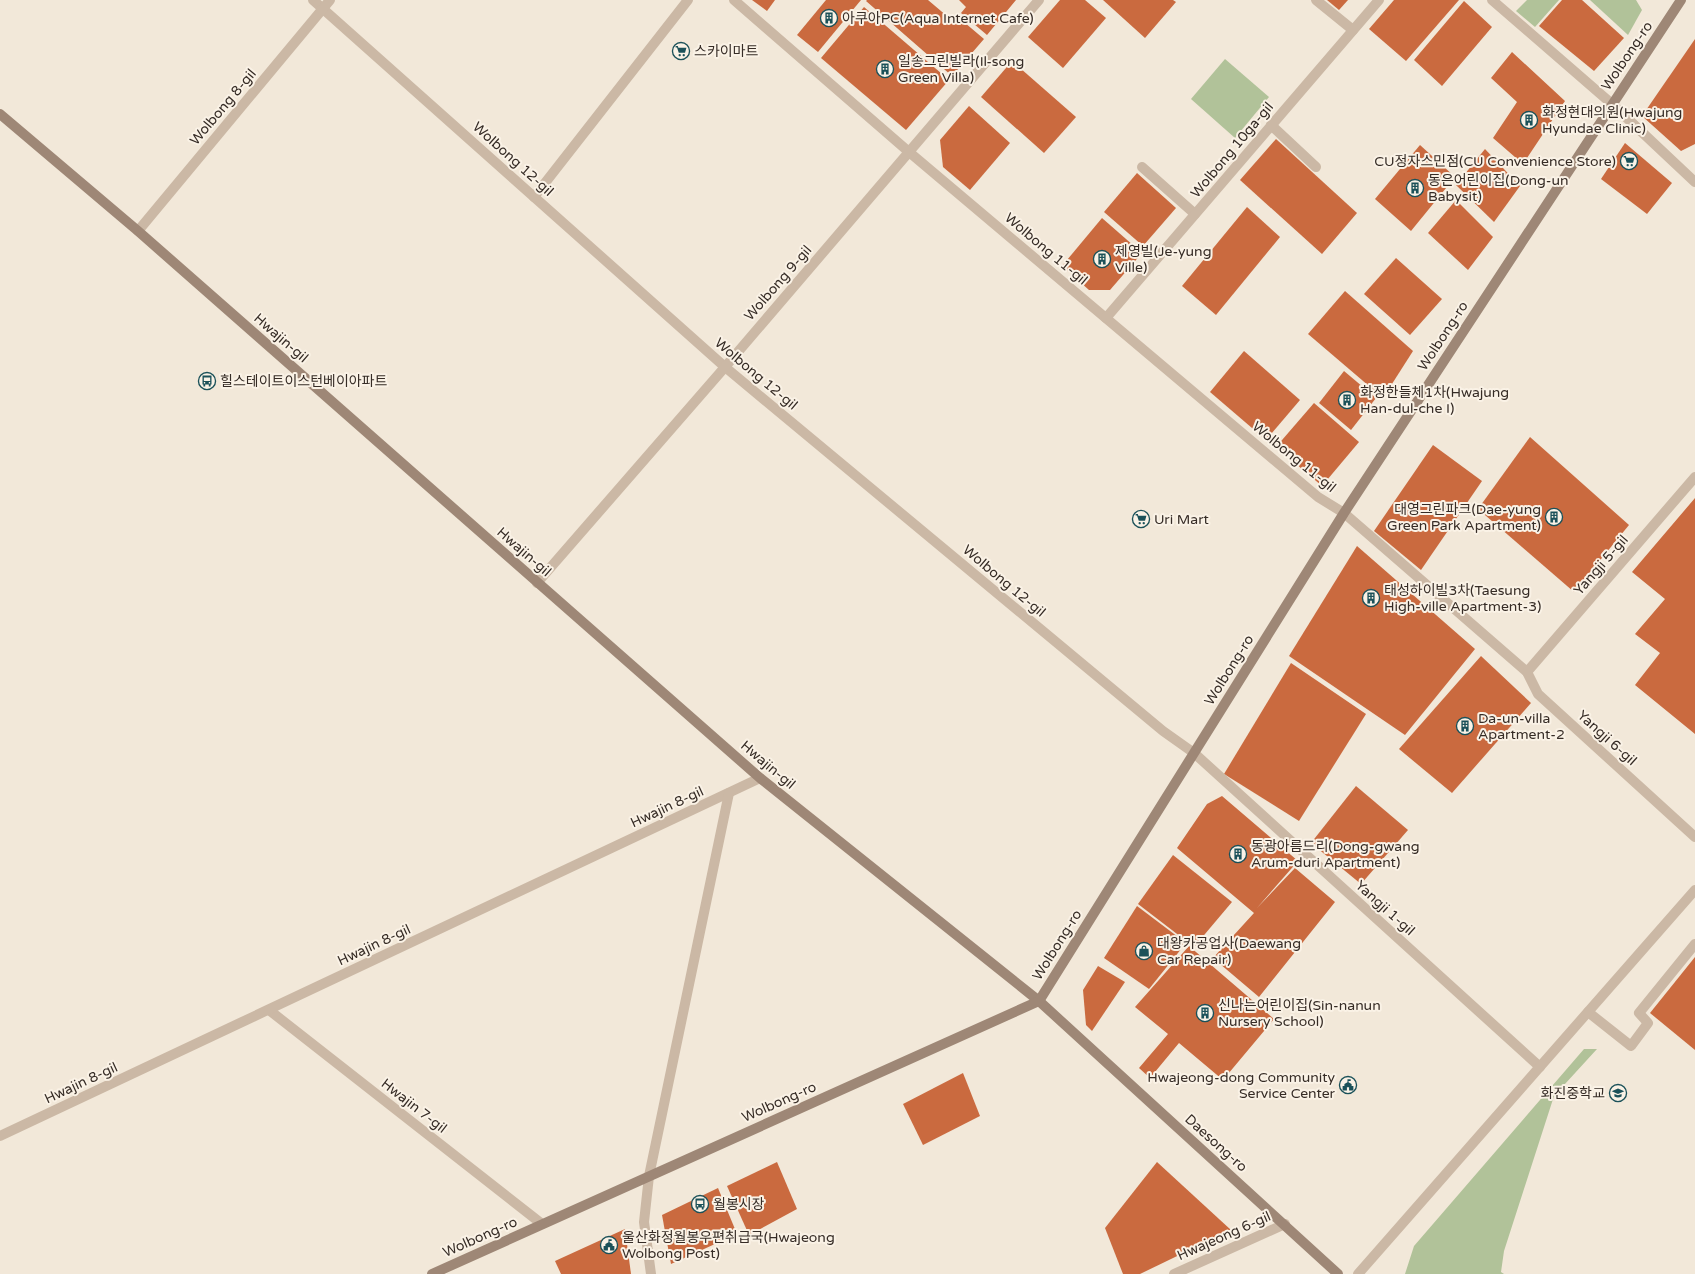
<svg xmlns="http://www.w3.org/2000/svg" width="1695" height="1274" font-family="'Varela Round','Noto Sans KR',sans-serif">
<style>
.green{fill:#b1c299}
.building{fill:#ca6a3f}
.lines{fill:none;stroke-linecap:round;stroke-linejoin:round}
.lane{stroke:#cbb8a5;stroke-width:10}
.street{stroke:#cbb8a5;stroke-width:10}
.secondary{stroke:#9e8776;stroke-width:10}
.labels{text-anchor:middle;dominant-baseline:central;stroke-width:4;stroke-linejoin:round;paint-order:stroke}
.poi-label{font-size:14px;fill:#362c26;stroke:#faf2e6;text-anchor:start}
.street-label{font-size:14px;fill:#362c26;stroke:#faf2e6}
</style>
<rect width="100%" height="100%" fill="#f2e8d9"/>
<g class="green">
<polygon points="1527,0 1559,0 1535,27 1516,11"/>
<polygon points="1590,0 1636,0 1642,10 1628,35"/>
<polygon points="1225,59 1269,97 1235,138 1191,99"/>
<polygon points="1584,1049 1597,1049 1554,1096 1504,1251 1501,1272 1504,1274 1405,1274 1414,1246"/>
</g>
<g class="building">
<polygon points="752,0 775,0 767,11"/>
<polygon points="826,0 861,0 818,52 797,35"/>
<polygon points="867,0 928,0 954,22 958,17 984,39 952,76 866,1"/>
<polygon points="959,0 1016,0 987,35 961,13 966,7"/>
<polygon points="1060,0 1085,0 1106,18 1063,68 1028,37"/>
<polygon points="1103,0 1173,0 1176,2 1145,38"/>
<polygon points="1327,0 1348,0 1339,10"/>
<polygon points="1394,0 1459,0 1406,61 1369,29"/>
<polygon points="1562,0 1582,0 1624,38 1594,71 1539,26"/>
<polygon points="1464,1 1492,27 1442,86 1414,60"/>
<polygon points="864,7 949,80 906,130 821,58"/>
<polygon points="1695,39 1695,144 1681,151 1642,116"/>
<polygon points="1512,52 1565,101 1523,164 1493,138 1517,102 1491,78"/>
<polygon points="1012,61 1076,117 1044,153 981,97"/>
<polygon points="969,106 1010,143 970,190 943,167 940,140"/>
<polygon points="1276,139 1357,213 1322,254 1240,180"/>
<polygon points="1625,143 1672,183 1647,214 1601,179"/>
<polygon points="1420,145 1455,177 1411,231 1375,199"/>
<polygon points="1485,149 1520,186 1494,222 1456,185"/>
<polygon points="1137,173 1176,208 1143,246 1104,212"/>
<polygon points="1456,200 1493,237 1468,270 1428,233"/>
<polygon points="1247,207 1280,237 1216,315 1182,286"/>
<polygon points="1102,218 1142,253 1110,290 1089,290 1062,266"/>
<polygon points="1396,258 1442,299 1410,335 1364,294"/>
<polygon points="1345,291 1413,351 1383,398 1308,334"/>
<polygon points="1244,351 1300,400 1266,440 1210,392"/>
<polygon points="1344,371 1376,398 1351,430 1319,403"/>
<polygon points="1314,403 1359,442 1322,486 1276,447"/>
<polygon points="1530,437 1629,525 1574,592 1478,509"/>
<polygon points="1433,445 1482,481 1421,570 1374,531"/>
<polygon points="1695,498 1695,734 1635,685 1660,653 1635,634 1665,599 1632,572"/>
<polygon points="1357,546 1475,649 1405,735 1289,656"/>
<polygon points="1481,656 1531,703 1452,793 1399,749"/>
<polygon points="1291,663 1366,714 1299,821 1224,774"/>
<polygon points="1356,786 1408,830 1361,884 1311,843"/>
<polygon points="1222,796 1298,861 1257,908 1295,868 1335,902 1259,997 1213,958 1254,913 1177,848 1207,804"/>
<polygon points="1173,855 1232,902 1194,947 1138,904"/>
<polygon points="1137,906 1186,943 1149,989 1104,958"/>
<polygon points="1189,946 1274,1019 1223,1080 1179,1043 1150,1078 1139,1068 1168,1034 1135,1007"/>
<polygon points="1695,957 1695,1050 1650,1013"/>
<polygon points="1098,966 1125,982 1092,1031 1086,1025 1083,990"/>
<polygon points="963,1073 980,1116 923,1145 903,1104"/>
<polygon points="777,1162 797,1209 749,1235 727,1186"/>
<polygon points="1157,1162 1231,1230 1140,1274 1123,1274 1105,1228"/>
<polygon points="718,1188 737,1234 671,1264 662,1215"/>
<polygon points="625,1229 631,1274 561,1274 555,1261"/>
</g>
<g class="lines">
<polyline class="lane" points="1588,1012 1631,1046 1648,1023 1639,1013 1695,944"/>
<g class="street">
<polyline points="313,0 725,367 1163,731 1194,753 1540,1067"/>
<polyline points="734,0 909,152 1318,497 1344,513 1527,672 1538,694 1695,837"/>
<polyline points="1316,0 1353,30"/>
<polyline points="1492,0 1612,104 1695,182"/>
<polyline points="1271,125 1316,167"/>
<polyline points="1142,167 1195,214"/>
<polyline points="534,197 688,0"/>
<polyline points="138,231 330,0"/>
<polyline points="1106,318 1379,0"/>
<polyline points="537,583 725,367 1039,0"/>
<polyline points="1527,672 1695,477"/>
<polyline points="269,1010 542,1224"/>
<polyline points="0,1136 760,778"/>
<polyline points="651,1274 644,1222 649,1176 729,793"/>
<polyline points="1174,1274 1285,1224"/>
<polyline points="1358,1274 1695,890"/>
</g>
<g class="secondary">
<polyline points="0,114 138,231 760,778 1039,1001 1338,1274"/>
<polyline points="432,1274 1039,1001 1344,513 1681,0"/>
</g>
</g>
<defs>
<g id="building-ring" transform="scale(0.9)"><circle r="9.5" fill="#faf2e6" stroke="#1b5159" stroke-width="1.5"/><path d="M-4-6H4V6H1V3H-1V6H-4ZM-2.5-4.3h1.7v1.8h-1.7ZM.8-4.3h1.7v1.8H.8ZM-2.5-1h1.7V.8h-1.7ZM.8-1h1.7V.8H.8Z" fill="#1b5159"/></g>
<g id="supermarket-ring" transform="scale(0.9)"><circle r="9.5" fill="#faf2e6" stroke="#1b5159" stroke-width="1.5"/><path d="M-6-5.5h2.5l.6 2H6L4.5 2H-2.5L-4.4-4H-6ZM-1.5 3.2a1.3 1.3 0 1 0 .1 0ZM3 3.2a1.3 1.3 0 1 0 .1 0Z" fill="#1b5159"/></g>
<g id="bus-ring" transform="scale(0.9)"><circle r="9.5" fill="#faf2e6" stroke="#1b5159" stroke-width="1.5"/><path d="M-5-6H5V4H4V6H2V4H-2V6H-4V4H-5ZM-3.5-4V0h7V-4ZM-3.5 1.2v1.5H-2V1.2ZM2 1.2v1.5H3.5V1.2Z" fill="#1b5159"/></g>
<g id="shop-ring" transform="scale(0.9)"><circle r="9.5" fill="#faf2e6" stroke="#1b5159" stroke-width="1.5"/><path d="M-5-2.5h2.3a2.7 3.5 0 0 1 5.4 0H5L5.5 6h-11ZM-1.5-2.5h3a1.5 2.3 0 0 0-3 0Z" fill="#1b5159"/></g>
<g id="civic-ring" transform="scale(0.9)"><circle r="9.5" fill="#faf2e6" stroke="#1b5159" stroke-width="1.5"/><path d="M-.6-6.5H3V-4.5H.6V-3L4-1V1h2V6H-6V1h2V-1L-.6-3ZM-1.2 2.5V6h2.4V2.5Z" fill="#1b5159"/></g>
<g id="school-ring" transform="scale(0.9)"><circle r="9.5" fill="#faf2e6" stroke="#1b5159" stroke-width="1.5"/><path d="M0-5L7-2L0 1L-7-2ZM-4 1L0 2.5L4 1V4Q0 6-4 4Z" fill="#1b5159"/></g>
</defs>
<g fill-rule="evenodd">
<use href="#building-ring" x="829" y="18"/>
<use href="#supermarket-ring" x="681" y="51"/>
<use href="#building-ring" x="885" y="69"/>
<use href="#building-ring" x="1529" y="120"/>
<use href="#supermarket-ring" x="1629" y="161"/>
<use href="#building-ring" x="1415" y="188"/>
<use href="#building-ring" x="1102" y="259"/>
<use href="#bus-ring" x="207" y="381"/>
<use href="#building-ring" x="1347" y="400"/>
<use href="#building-ring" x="1554" y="517"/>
<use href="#supermarket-ring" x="1141" y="519"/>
<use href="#building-ring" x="1371" y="598"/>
<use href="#building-ring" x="1465" y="726"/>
<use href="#building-ring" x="1238" y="854"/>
<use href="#shop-ring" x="1144" y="951"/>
<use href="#building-ring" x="1205" y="1013"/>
<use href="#civic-ring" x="1348" y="1085"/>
<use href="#school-ring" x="1618" y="1093"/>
<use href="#bus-ring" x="700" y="1204"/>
<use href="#civic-ring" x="609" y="1245"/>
</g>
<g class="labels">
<g class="poi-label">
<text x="842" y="18">아쿠아PC(Aqua Internet Cafe)</text>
<text x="694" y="51">스카이마트</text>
<text x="898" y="61">일송그린빌라(Il-song<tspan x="898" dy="16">Green Villa)</tspan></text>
<text x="1542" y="112">화정현대의원(Hwajung<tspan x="1542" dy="16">Hyundae Clinic)</tspan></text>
<text x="1616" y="161" text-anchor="end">CU정자스민점(CU Convenience Store)</text>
<text x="1428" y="180">동은어린이집(Dong-un<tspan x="1428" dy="16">Babysit)</tspan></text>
<text x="1115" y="251">제영빌(Je-yung<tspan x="1115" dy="16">Ville)</tspan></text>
<text x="220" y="381">힐스테이트이스턴베이아파트</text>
<text x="1360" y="392">화정한들체1차(Hwajung<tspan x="1360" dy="16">Han-dul-che I)</tspan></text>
<text x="1541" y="509" text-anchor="end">대영그린파크(Dae-yung<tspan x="1541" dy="16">Green Park Apartment)</tspan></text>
<text x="1154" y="519">Uri Mart</text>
<text x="1384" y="590">태성하이빌3차(Taesung<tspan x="1384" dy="16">High-ville Apartment-3)</tspan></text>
<text x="1478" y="718">Da-un-villa<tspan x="1478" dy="16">Apartment-2</tspan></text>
<text x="1251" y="846">동광아름드리(Dong-gwang<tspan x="1251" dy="16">Arum-duri Apartment)</tspan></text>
<text x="1157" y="943">대왕카공업사(Daewang<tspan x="1157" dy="16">Car Repair)</tspan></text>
<text x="1218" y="1005">신나는어린이집(Sin-nanun<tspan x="1218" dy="16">Nursery School)</tspan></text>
<text x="1335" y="1077" text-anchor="end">Hwajeong-dong Community<tspan x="1335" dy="16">Service Center</tspan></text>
<text x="1605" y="1093" text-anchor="end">화진중학교</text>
<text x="713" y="1204">월봉시장</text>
<text x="622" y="1237">울산화정월봉우편취급국(Hwajeong<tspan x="622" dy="16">Wolbong Post)</tspan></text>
</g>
<g class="street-label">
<text transform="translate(1627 56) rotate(-56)">Wolbong-ro</text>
<text transform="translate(223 107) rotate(-50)">Wolbong 8-gil</text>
<text transform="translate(1232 150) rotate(-50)">Wolbong 10ga-gil</text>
<text transform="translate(513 159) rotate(42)">Wolbong 12-gil</text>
<text transform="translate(1046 249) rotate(40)">Wolbong 11-gil</text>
<text transform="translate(778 283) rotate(-49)">Wolbong 9-gil</text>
<text transform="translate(1443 336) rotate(-57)">Wolbong-ro</text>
<text transform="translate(281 338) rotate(41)">Hwajin-gil</text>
<text transform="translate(756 374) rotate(40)">Wolbong 12-gil</text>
<text transform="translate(1294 457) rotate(39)">Wolbong 11-gil</text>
<text transform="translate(524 552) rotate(41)">Hwajin-gil</text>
<text transform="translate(1601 565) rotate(-49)">Yangji 5-gil</text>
<text transform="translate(1004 581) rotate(40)">Wolbong 12-gil</text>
<text transform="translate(1229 670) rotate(-58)">Wolbong-ro</text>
<text transform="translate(1607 738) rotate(42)">Yangji 6-gil</text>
<text transform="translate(768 765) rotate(40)">Hwajin-gil</text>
<text transform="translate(667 807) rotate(-25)">Hwajin 8-gil</text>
<text transform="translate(1385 908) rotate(42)">Yangji 1-gil</text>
<text transform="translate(374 945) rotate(-25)">Hwajin 8-gil</text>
<text transform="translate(1057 945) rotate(-58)">Wolbong-ro</text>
<text transform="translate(81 1083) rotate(-25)">Hwajin 8-gil</text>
<text transform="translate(779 1102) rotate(-24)">Wolbong-ro</text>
<text transform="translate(414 1106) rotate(38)">Hwajin 7-gil</text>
<text transform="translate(1216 1143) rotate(42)">Daesong-ro</text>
<text transform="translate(1224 1236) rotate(-24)">Hwajeong 6-gil</text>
<text transform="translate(480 1237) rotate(-24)">Wolbong-ro</text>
</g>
</g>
</svg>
